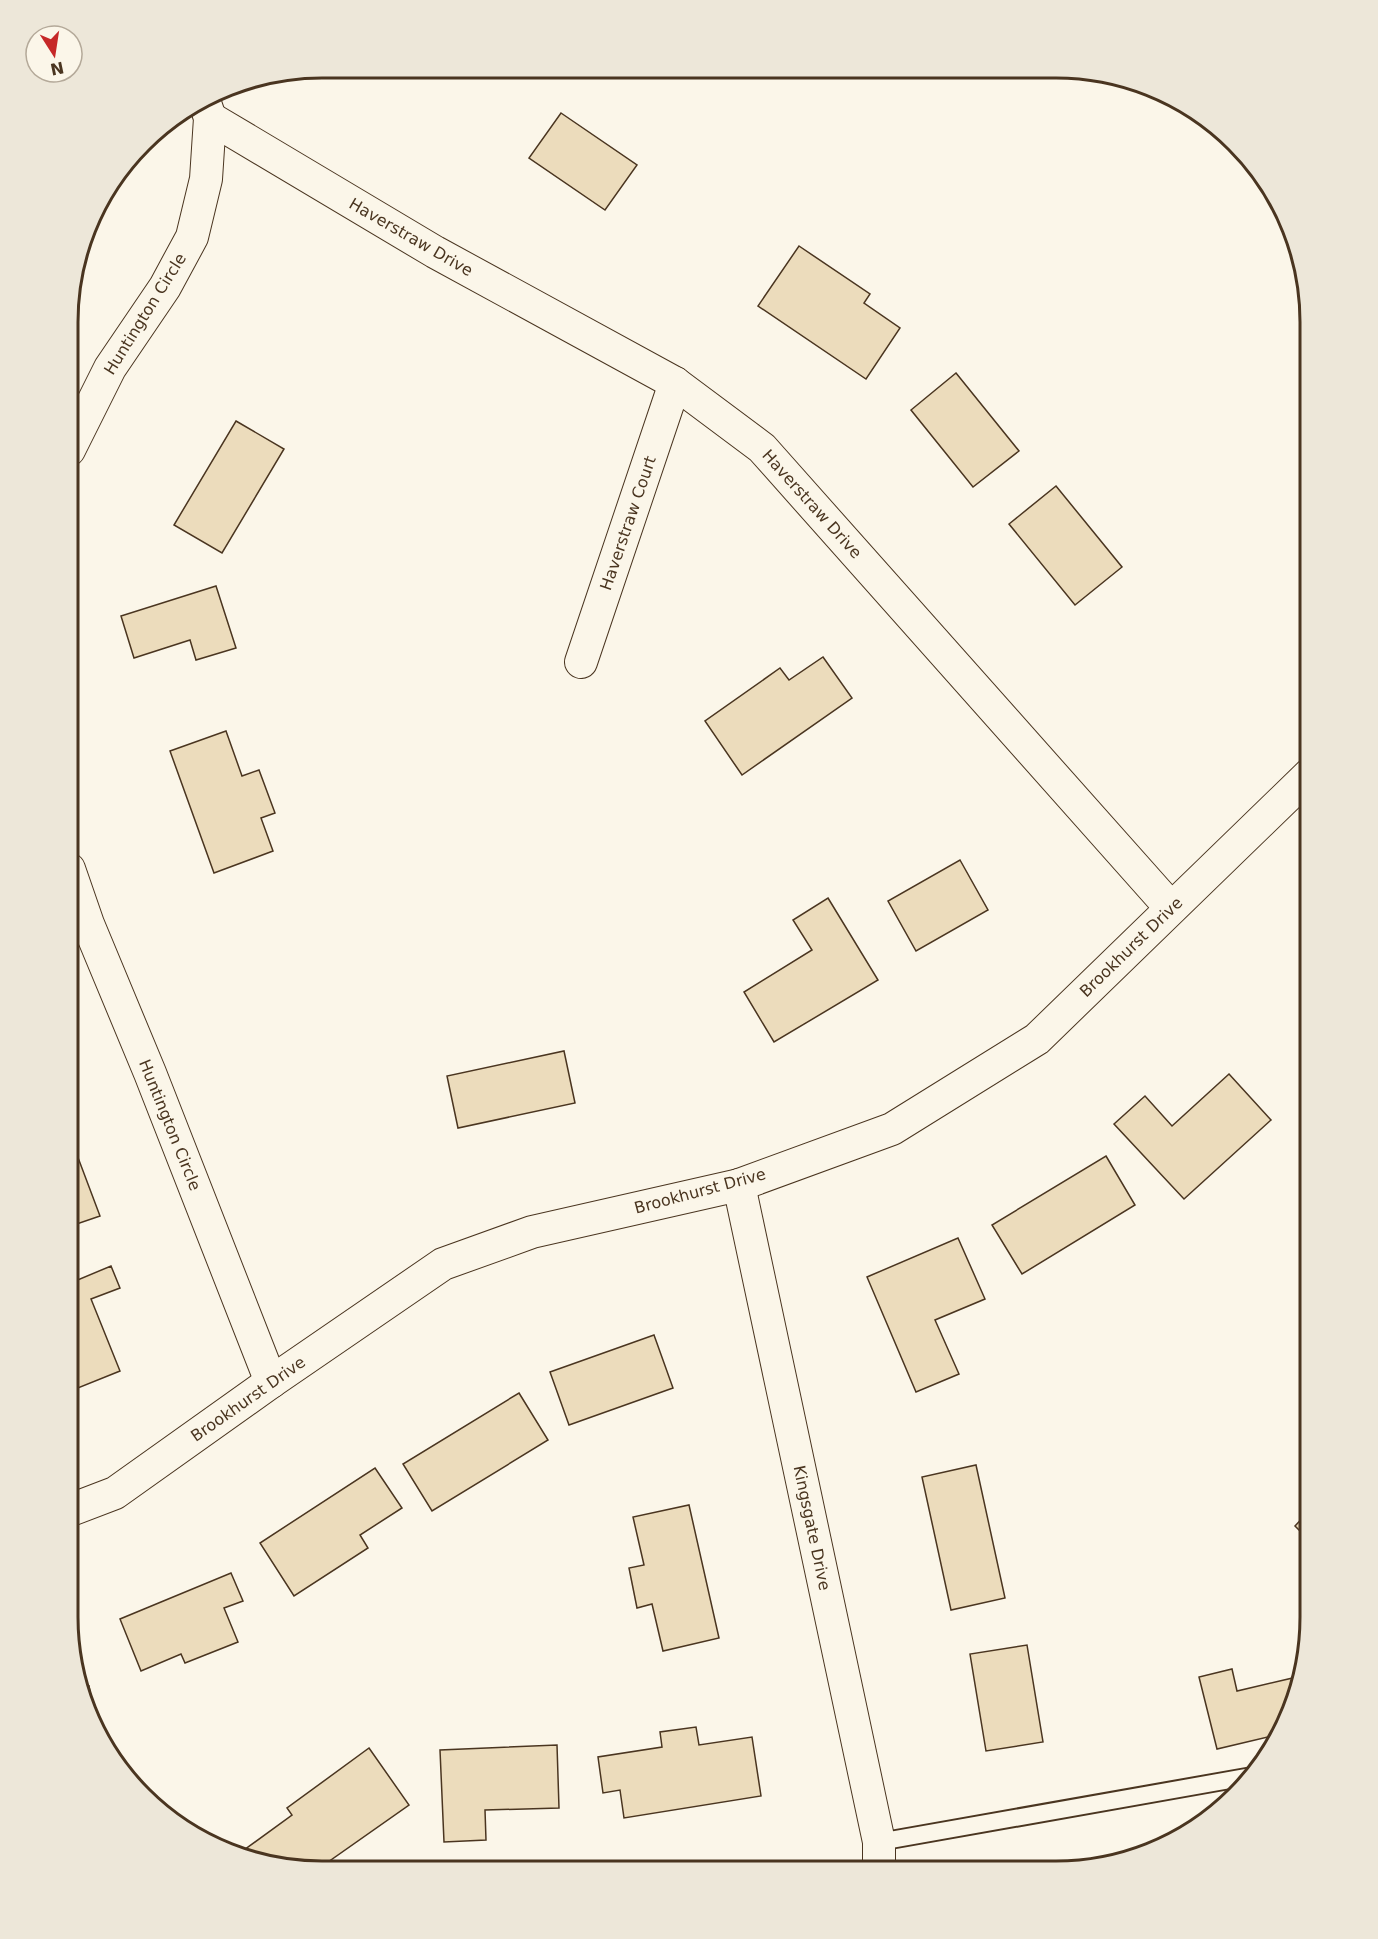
<svg xmlns="http://www.w3.org/2000/svg" width="1378" height="1939" font-family="'DejaVu Sans',sans-serif">
<style>
.building{fill:#ecdcbc;stroke:#4a3520;stroke-width:1.5}
.lines{fill:none;stroke-linecap:round;stroke-linejoin:round}
.service-casing{stroke:#4a3520;stroke-width:20}
.minor-casing{stroke:#4a3520;stroke-width:34}
.service{stroke:#fbf6e9;stroke-width:16}
.minor{stroke:#fbf6e9;stroke-width:32}
.labels{text-anchor:middle;dominant-baseline:central;stroke-width:4.5;stroke-linejoin:round;paint-order:stroke}
.street-label{font-size:16px;fill:#4a3520;stroke:#fbf6e9}
.rim{fill:none;stroke:#4a3520;stroke-width:3}
</style>
<rect width="100%" height="100%" fill="#fbf6e9"/>
<g class="building">
<polygon points="561,113 637,165 605,210 529,158"/>
<polygon points="799,246 870,294 864,303 900,328 866,379 758,306"/>
<polygon points="956,373 1019,451 973,487 911,410"/>
<polygon points="236,421 284,449 222,553 174,525"/>
<polygon points="1056,486 1122,567 1075,605 1009,524"/>
<polygon points="216,586 236,648 196,660 190,640 134,658 121,616"/>
<polygon points="823,657 852,698 742,775 705,721 780,668 789,680"/>
<polygon points="226,731 242,776 259,770 275,813 261,818 273,851 214,873 170,751"/>
<polygon points="960,860 988,910 916,951 888,901"/>
<polygon points="828,898 878,980 774,1042 744,992 812,950 793,920"/>
<polygon points="564,1051 575,1103 458,1128 447,1076"/>
<polygon points="1229,1074 1271,1120 1184,1199 1114,1124 1145,1096 1172,1126"/>
<polygon points="68,1131 100,1216 68,1227"/>
<polygon points="1106,1156 1135,1205 1022,1274 992,1225"/>
<polygon points="958,1238 985,1299 935,1320 959,1374 916,1392 867,1277"/>
<polygon points="111,1266 120,1288 91,1299 120,1371 68,1392 68,1284"/>
<polygon points="654,1335 673,1388 569,1425 550,1372"/>
<polygon points="519,1393 548,1440 432,1511 403,1464"/>
<polygon points="976,1465 1005,1598 951,1610 922,1477"/>
<polygon points="375,1468 402,1508 360,1535 368,1548 294,1596 260,1543"/>
<polygon points="689,1505 719,1638 663,1651 652,1604 637,1608 629,1568 644,1565 633,1517"/>
<polygon points="1310,1510 1310,1541 1295,1526"/>
<polygon points="231,1573 243,1601 224,1608 238,1642 185,1663 181,1654 141,1671 120,1619"/>
<polygon points="1027,1645 1043,1742 986,1751 970,1654"/>
<polygon points="1232,1669 1237,1691 1297,1677 1300,1685 1297,1699 1280,1734 1217,1749 1199,1677"/>
<polygon points="89,1686 98,1736 94,1729 84,1687"/>
<polygon points="696,1727 699,1745 752,1737 761,1796 624,1818 620,1790 603,1793 598,1757 662,1747 660,1732"/>
<polygon points="557,1745 559,1808 485,1810 486,1840 444,1842 440,1750"/>
<polygon points="369,1748 409,1805 318,1869 289,1869 246,1853 244,1850 292,1815 287,1808"/>
</g>
<g class="lines">
<g class="service-casing">
<polyline id="service" points="879,1842 1252,1776"/>
</g>
<g class="minor-casing">
<g id="minor">
<polyline points="210,118 435,252 675,383 762,448 1171,908"/>
<polyline points="69,450 110,368 165,287 192,237 206,179 210,118 205,103"/>
<polyline points="581,662 675,383"/>
<polyline points="69,869 88,924 150,1073 271,1382"/>
<polyline points="739,1185 879,1842 879,1871"/>
<polyline points="68,1511 115,1493 271,1382 443,1264 532,1232 739,1185 892,1129 1037,1039 1310,774"/>
</g>
</g>
<use href="#service" class="service"/>
<use href="#minor" class="minor"/>
</g>
<g class="labels">
<g class="street-label">
<text transform="translate(411 237) rotate(30)">Haverstraw Drive</text>
<text transform="translate(145 314) rotate(-58)">Huntington Circle</text>
<text transform="translate(812 504) rotate(48)">Haverstraw Drive</text>
<text transform="translate(628 523) rotate(-71)">Haverstraw Court</text>
<text transform="translate(1131 947) rotate(-44)">Brookhurst Drive</text>
<text transform="translate(170 1125) rotate(68)">Huntington Circle</text>
<text transform="translate(700 1191) rotate(-15)">Brookhurst Drive</text>
<text transform="translate(248 1399) rotate(-35)">Brookhurst Drive</text>
<text transform="translate(812 1528) rotate(78)">Kingsgate Drive</text>
</g>
</g>
<path d="M0 0H1378V1939H0ZM322 78H1056A244 244 0 0 1 1300 322V1617A244 244 0 0 1 1056 1861H322A244 244 0 0 1 78 1617V322A244 244 0 0 1 322 78Z" fill="#ede7d9" fill-rule="evenodd"/>
<path class="rim" d="M322 78H1056A244 244 0 0 1 1300 322V1617A244 244 0 0 1 1056 1861H322A244 244 0 0 1 78 1617V322A244 244 0 0 1 322 78Z"/>
<g transform="translate(54 54) rotate(168)"><circle r="28" fill="#fbf6e9" stroke="#b4a999" stroke-width="1.5"/>
<path d="M0-4.5L10 22L0 15L-10 22Z" fill="#c62828"/>
<text y="-9" font-size="16" font-weight="bold" text-anchor="middle" fill="#4a3520">N</text>
</g>
</svg>
